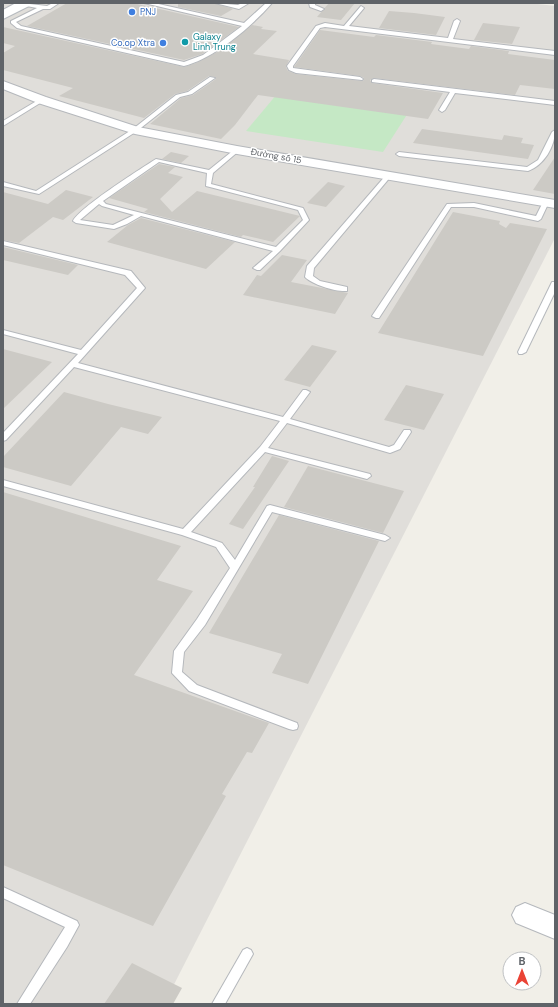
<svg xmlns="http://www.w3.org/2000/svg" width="558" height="1007" font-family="'DM Sans',sans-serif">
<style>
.industrial{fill:#e0deda}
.green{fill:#c5e8c5}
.building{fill:#cccac5}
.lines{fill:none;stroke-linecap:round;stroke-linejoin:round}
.lane-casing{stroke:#b5b8bc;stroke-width:2}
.street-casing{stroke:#b5b8bc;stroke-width:2}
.secondary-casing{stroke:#b6babf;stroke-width:2}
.lane{fill:#fff;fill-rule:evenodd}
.street{fill:#fff;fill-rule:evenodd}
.secondary{fill:#fff;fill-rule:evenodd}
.shop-dot{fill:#3f7fe0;stroke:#fff;stroke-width:1.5}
.culture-dot{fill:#0f9aa8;stroke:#fff;stroke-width:1.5}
.labels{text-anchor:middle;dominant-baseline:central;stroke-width:3;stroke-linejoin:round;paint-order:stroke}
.far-shop-label{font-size:9px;fill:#366cbe;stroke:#fff;text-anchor:start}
.far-culture-label{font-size:9px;fill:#0d838f;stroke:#fff;text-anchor:start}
.far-street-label{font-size:9px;fill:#5f6368;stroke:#fff}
</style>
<rect width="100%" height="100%" fill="#f1efe8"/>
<polygon class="industrial" points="3,3 529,3 555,6 555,238 164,1004 3,1004"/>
<polygon class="green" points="277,94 408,113 383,152 246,131"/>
<g class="building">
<polygon points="67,3 133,3 239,27 202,54 184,60 27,26"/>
<polygon points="178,3 214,3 233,9 221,16 178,7"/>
<polygon points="329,3 355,3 341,20 317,17"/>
<polygon points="389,11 414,13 445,17 436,35 379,28"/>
<polygon points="483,23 520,27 512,44 474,40"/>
<polygon points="252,25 263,27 261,29 277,31 253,54 289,60 286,67 288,71 296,74 362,81 364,80 364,78 360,76 294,67 320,30 374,37 376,35 432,42 431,44 469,49 471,46 509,51 508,54 555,60 555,89 520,85 515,95 374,78 370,80 372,83 443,93 428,119 258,95 235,125 221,139 150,124 181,98 193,95 216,79 215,77 209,76 187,91 175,94 144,118 59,96 73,88 3,70 3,53 15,46 3,43 3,27 184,67 196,63 221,50"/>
<polygon points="422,129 502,140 504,135 523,138 521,143 534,145 528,159 413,143"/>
<polygon points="171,152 189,156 181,163 162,159"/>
<polygon points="555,157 555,194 533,190"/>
<polygon points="159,164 175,167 168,173 183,177 160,199 172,212 197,191 300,216 273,242 243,235 241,237 144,212 148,209 109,198"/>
<polygon points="328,182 345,186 326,207 307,203"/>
<polygon points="66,190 93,197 63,220 53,217 19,243 3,240 3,192 48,204"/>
<polygon points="453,212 500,221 499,224 506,228 510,223 547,229 483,356 378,333"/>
<polygon points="141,218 235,242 206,269 107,242 128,225"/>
<polygon points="3,247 78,265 68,275 3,260"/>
<polygon points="282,255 307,260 291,282 348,293 335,314 243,295 257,275 261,276"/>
<polygon points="312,345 337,351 310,387 284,380"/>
<polygon points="3,349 52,362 3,409"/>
<polygon points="406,385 444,394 424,430 384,420"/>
<polygon points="64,392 108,404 162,417 148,434 121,427 71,486 3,467 3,457"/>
<polygon points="272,456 289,461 243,529 229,524 255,487 253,487"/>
<polygon points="308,466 404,491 383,533 284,507"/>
<polygon points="3,492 181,546 157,580 193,591 134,675 269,723 252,753 247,752 222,794 226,796 153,926 3,865"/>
<polygon points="279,515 379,541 308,684 272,673 282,654 209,633"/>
<polygon points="132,963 182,988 173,1004 104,1004"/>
</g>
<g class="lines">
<g class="lane-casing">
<g id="lane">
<path d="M21 3 47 6 53 3H59L50 9H43L16 22 21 26 184 62 203 55 242 26 144 3H154L244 23 266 3H272C251 27 215 58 184 66L17 28 11 23V21L37 8 21 5Z"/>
<polygon points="215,3 238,5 242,3 249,3 239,9"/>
<polygon points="309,3 315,3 315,5 324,9 321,11 310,7"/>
<polygon points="361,6 364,8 349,26 448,38 454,21 457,19 460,21 453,39 555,51 555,55 325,27 320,28 293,66 293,68 360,77 363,79 362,80 296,73 289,70 287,66 316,26 325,23 344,26"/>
<polygon points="210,77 215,78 192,94 180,97 137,131 39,194 3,186 3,182 36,191 133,129 176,95 188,92"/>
<polygon points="374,79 555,101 555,105 455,93 445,110 442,112 439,110 450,92 372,82 372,80"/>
<polygon points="40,99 45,100 3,126 3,121"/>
<path d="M555 130C555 147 544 165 528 171L399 156 396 154 399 152 527 167 538 160 552 132Z"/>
<path d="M235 149 240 150 213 173 211 184 303 208 309 220 280 251 260 270H257L253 268 273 251 141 216 127 224 114 229 76 223 73 221C80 207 139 170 156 159L209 170ZM159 162 207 173 206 186 298 210 303 220 276 247 106 204 103 201ZM99 204 102 206 134 215 113 225 80 220Z"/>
<path d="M387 174 392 175 314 268 313 276 320 281 347 287V291C336 292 313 285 305 277L307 266Z"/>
<polygon points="546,200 549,202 541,219 538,221 474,207 451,207 379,318 376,318 372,316 447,204 474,203 536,216 543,202"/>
<polygon points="3,241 131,271 145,288 78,363 283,417 303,390 306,390 310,392 290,419 389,447 394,445 404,430 410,430 411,432 400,449 390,453 287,423 268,448 370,474 371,476 367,479 265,452 191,532 222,543 235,560 267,506 270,505 385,535 390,538 385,541 272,512 205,625 184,652 182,672 197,685 297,723 298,726 297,729 293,730 289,729 189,691 172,673 174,651 197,619 230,568 216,547 182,535 3,486 3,480 183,529 260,447 280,421 74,367 6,440 3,441 3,433 78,354 3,334 3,330 81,350 137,288 125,275 3,245"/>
<polygon points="552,282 555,282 555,292 526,352 522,354 519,354 518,352"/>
<polygon points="3,887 77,921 79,925 67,947 30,1004 17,1004 65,927 3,898"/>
<polygon points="247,948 251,950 253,954 225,1004 212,1004 243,950"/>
</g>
</g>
<g class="street-casing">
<g id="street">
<polygon points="3,81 46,97 138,127 237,146 555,200 555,208 237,154 135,134 38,103 3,89"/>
<polygon points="525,903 555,915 555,939 516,923 512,915 516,907"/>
</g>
</g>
<g class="secondary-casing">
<polygon id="secondary" points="16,3 31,3 29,6 3,19 3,10"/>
</g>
<use href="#lane" class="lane"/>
<use href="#street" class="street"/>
<use href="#secondary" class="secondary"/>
</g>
<g class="shop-dot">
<circle cx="132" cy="12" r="4"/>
<circle cx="163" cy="43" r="4"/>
</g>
<circle class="culture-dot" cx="185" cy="42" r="4"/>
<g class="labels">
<g class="far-shop-label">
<text x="140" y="12">PNJ</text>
<text x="155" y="43" text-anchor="end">Co.op Xtra</text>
</g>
<g class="far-culture-label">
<text x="193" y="37">Galaxy<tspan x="193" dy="10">Linh Trung</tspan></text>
</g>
<g class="far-street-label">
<text transform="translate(276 156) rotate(10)">Đường số 15</text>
</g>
</g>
<rect width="558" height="1007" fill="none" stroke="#5f6368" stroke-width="8"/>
<g transform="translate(522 971)"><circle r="19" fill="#ffffff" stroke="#bfc1c3"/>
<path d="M0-3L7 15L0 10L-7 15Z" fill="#ea4335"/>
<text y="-6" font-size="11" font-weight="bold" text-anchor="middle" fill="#5f6368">B</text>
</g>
</svg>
